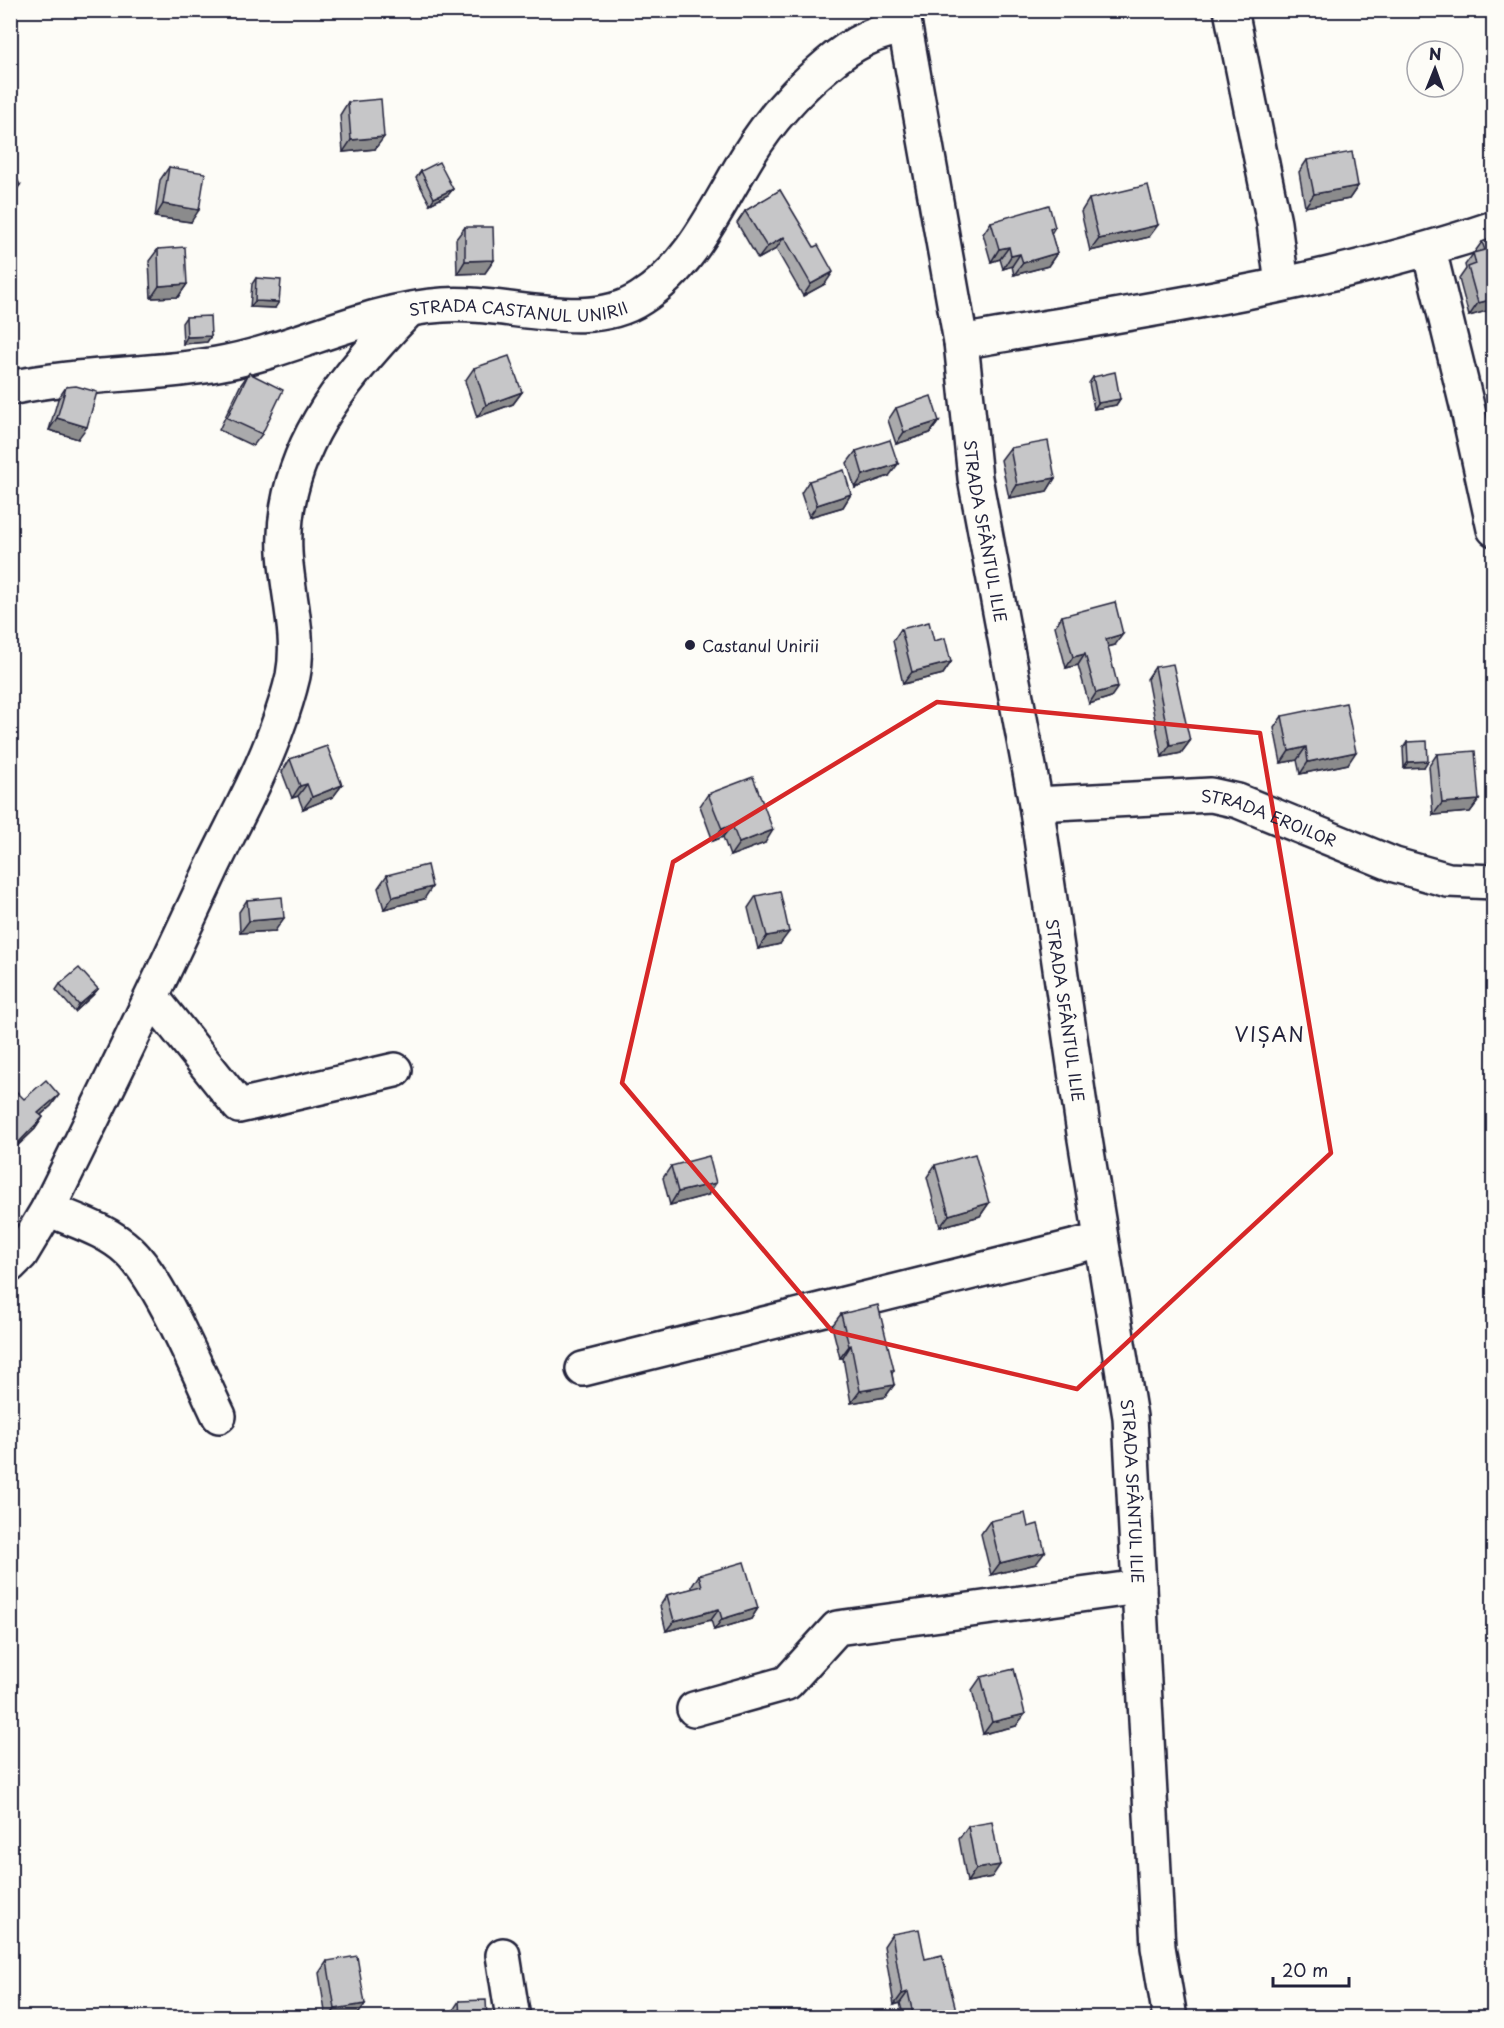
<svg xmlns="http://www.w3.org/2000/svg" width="1504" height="2028" font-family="'Playpen Sans',sans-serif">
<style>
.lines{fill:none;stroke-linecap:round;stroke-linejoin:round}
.minor-casing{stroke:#22223b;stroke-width:38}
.minor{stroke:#fdfcf7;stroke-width:33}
.wall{fill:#aaaaac;stroke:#22223b;stroke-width:1.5}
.shaded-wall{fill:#8b8b8c;stroke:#22223b;stroke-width:1.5}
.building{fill:#c6c6c8;stroke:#22223b;stroke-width:1.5}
.marked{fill:none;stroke:#d62828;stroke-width:4.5;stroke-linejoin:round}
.poi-dot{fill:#22223b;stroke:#fdfcf7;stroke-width:2}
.labels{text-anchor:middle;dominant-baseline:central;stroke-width:5;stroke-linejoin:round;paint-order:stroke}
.street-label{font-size:16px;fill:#22223b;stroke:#fdfcf7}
.poi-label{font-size:16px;fill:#22223b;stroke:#fdfcf7;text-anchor:start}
.quarter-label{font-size:20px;letter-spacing:1.5px;fill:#22223b;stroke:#fdfcf7}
</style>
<rect width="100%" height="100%" fill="#fdfcf7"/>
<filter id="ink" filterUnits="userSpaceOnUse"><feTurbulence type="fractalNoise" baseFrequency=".0167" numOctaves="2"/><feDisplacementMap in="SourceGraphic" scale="12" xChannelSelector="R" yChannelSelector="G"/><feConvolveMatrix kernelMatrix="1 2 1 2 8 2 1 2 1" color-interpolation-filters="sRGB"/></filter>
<g filter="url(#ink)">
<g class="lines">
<g class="minor-casing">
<g id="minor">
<path id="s1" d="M902 10 961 342 975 478 1036 804 1084 1133 1130 1417 1158 1947 1170 2018"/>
<polyline points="1231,10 1274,223 1282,284"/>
<polyline points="1429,250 1468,410 1494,529"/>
<path d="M961 342C1139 311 1322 286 1494 228"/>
<path id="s2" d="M10 388C78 373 149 376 217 364 293 351 365 310 443 305 505 300 587 334 641 298 693 265 718 204 749 154 770 120 797 90 827 65 850 45 875 30 905 28"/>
<path id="s3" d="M1036 804 1211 795 1238 801 1395 865 1448 880 1494 882"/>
<polyline points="152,997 239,1106 395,1070"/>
<path d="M48 1209C104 1096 159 983 212 868 234 822 260 776 277 728 283 712 289 693 293 676 301 636 287 592 285 552 280 454 343 378 407 312"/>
<path d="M10 1265 21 1254 48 1209C75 1221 107 1230 129 1251 162 1282 198 1373 219 1416"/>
<polyline points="583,1369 1101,1240"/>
<polyline points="694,1709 787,1683 837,1628 1139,1587"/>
<polyline points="503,1955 513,2018"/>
</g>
</g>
<use href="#minor" class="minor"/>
</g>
<g class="wall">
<polygon points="348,102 375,149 343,152 340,115"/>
<polygon points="1307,160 1358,186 1349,199 1305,207 1299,172"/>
<polygon points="169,167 191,222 155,217 160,180"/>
<polygon points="421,171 453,189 448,195 430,204 416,178"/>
<polygon points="780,190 825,284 803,296 776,249 758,259 737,223 745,211"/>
<polygon points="1089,199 1149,237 1090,251 1081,212"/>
<polygon points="991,222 1055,227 1051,234 1057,253 1048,266 1014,275 1012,266 1003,269 1000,259 991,262 983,234"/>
<polygon points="465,227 494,260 485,273 457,274 456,239"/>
<polygon points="1494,238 1493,309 1469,316 1459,279 1466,269 1465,265 1482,242"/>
<polygon points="158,249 187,284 178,297 151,298 149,261"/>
<polygon points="256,278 275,308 250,307 252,284"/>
<polygon points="186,317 211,336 207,342 183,344 182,323"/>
<polygon points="474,368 522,392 513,404 477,417 465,381"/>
<polygon points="249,373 262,434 253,446 219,430 240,386"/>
<polygon points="1093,377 1120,399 1116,405 1094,409 1089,383"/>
<polygon points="66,387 78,439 49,430 58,399"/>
<polygon points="896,408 939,421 930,433 896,444 888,420"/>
<polygon points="1010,448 1055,478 1047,491 1009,498 1001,460"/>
<polygon points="856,451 889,476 855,488 847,463"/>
<polygon points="809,481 851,494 843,507 809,517 801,493"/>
<polygon points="1062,616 1115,645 1108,647 1111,697 1089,704 1078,665 1066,668 1055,626"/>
<polygon points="901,629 934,641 951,662 943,674 903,684 893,641"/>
<polygon points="1155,667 1190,741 1181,753 1162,757 1147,679"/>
<polygon points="1282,716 1348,764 1300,774 1297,760 1281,763 1274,728"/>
<polygon points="1407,742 1424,767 1404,768 1403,748"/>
<polygon points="1437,754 1479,800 1470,812 1433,815 1429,766"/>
<polygon points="290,759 342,785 333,797 303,809 298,796 292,798 282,772"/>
<polygon points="708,794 765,843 730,856 723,837 713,841 700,806"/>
<polygon points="387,875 424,899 384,909 378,888"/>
<polygon points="756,896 780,944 758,949 748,908"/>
<polygon points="247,900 275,931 240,933 239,912"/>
<polygon points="60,984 98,989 93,995 75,1012 56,990"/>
<polygon points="10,1097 24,1099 51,1106 41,1115 43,1117 35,1129 10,1153"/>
<polygon points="935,1165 989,1203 980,1216 940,1227 927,1177"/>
<polygon points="671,1166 708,1195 670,1205 663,1178"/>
<polygon points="841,1314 894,1370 892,1374 894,1385 885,1397 851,1403 843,1358 840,1358 832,1326"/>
<polygon points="990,1521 1036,1564 991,1575 981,1534"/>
<polygon points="699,1575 758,1608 751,1619 714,1630 711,1620 666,1631 660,1606 667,1595 692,1589 692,1586"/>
<polygon points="981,1677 1016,1726 983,1734 972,1690"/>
<polygon points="968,1826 992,1877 967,1882 959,1839"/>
<polygon points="892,1934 925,1959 957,2014 954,2018 904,2018 900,2003 894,2005 884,1946"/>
<polygon points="327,1961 365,2004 357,2016 347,2018 326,2018 319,1973"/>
<polygon points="459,2001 487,2018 448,2018"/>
</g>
<g class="shaded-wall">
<polygon points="384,137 375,149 343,152 351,140"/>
<polygon points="20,185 12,197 10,198 10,190"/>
<polygon points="1358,186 1349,199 1305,207 1314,194"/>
<polygon points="453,189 448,195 430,204 434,198"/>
<polygon points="163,204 199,210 191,222 155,217"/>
<polygon points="1158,225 1149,237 1090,251 1099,239"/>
<polygon points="784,237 776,249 758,259 767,247"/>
<polygon points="1009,247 1000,259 991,262 999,249"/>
<polygon points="1057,253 1048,266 1014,275 1023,263"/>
<polygon points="1020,254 1012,266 1003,269 1011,256"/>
<polygon points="494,260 485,273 457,274 465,261"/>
<polygon points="833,272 825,284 803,296 811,284"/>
<polygon points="187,284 178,297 151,298 159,286"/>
<polygon points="1494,299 1494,309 1469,316 1478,303"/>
<polygon points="255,301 279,302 275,308 250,307"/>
<polygon points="211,336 207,342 183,344 187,337"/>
<polygon points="522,392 513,404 477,417 486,405"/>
<polygon points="1120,399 1116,405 1094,409 1098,403"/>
<polygon points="57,418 87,427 78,439 49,430"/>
<polygon points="939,421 930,433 896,444 904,432"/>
<polygon points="898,464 889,476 855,488 863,475"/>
<polygon points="1055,478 1047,491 1009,498 1017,485"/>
<polygon points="851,494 843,507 809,517 817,505"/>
<polygon points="1123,634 1115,645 1099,649 1106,639"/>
<polygon points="1085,654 1078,665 1066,668 1073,657"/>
<polygon points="951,662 943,674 903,684 912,672"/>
<polygon points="1118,687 1111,697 1089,704 1096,693"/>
<polygon points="1190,741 1181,753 1162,757 1170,745"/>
<polygon points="1306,747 1297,760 1281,763 1289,751"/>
<polygon points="1356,752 1348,764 1300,774 1308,762"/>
<polygon points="1428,761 1424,767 1404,768 1408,762"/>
<polygon points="307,784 298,796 292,798 300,786"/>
<polygon points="342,785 333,797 303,809 312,797"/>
<polygon points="1479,800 1470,812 1433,815 1442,803"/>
<polygon points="732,825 723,837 713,841 722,829"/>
<polygon points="773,830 765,843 730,856 739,843"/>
<polygon points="432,887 424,899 384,909 393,897"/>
<polygon points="284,918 275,931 240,933 249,921"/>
<polygon points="789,932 780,944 758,949 767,936"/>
<polygon points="98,989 93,995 75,1012 79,1005"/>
<polygon points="59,1095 51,1106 30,1124 38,1113"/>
<polygon points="43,1117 35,1129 10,1153 18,1143"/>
<polygon points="716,1183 708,1195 670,1205 678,1192"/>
<polygon points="989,1203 980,1216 940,1227 949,1215"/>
<polygon points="851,1345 843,1358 840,1358 849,1346"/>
<polygon points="894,1385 885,1397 851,1403 860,1391"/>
<polygon points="1045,1552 1036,1564 991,1575 1000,1563"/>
<polygon points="758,1608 751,1619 714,1630 722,1619"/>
<polygon points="719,1609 711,1620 666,1631 674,1621"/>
<polygon points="1025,1714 1016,1726 983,1734 992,1722"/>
<polygon points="1000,1865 992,1877 967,1882 976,1869"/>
<polygon points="908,1992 900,2003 894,2005 902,1994"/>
<polygon points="365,2004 357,2016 347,2018 329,2018 335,2009"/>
<polygon points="957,2014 954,2018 941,2018"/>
</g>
<g class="building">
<polygon points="381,99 384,137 351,140 348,102"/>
<polygon points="1352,152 1358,186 1314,194 1307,160"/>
<polygon points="439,162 453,189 434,198 421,171"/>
<polygon points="10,164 20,185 10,190"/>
<polygon points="169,167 205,173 199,210 163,204"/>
<polygon points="1148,185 1158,225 1099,239 1089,199"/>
<polygon points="780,190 814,247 818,245 833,272 811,284 784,237 767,247 745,211"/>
<polygon points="1049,205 1055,227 1050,229 1057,253 1023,263 1020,254 1011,256 1009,247 999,249 991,222"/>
<polygon points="465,227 493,227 494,260 465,261"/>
<polygon points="1494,238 1494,299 1478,303 1468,267 1476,264 1473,253 1485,250 1482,242"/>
<polygon points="185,247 187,284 159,286 158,249"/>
<polygon points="256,278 281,280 279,302 255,301"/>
<polygon points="210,316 211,336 187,337 186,317"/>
<polygon points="509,356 522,392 486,405 474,368"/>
<polygon points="1115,372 1120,399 1098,403 1093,377"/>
<polygon points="249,373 283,390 262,434 227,418"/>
<polygon points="76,386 97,392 87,427 57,418 66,387"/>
<polygon points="931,396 939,421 904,432 896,408"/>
<polygon points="890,440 898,464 863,475 856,451"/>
<polygon points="1048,441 1055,478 1017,485 1010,448"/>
<polygon points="844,470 851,494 817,505 809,481"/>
<polygon points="1115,602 1123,634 1106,639 1118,687 1096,693 1085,654 1073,657 1062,616"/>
<polygon points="929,622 934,641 945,638 951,662 912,672 901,629"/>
<polygon points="1173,664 1190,741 1170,745 1155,667"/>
<polygon points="1346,703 1356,752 1308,762 1306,747 1289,751 1282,716"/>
<polygon points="1427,741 1428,761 1408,762 1407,742"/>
<polygon points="327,746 342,785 312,797 307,784 300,786 290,759"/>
<polygon points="1475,751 1479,800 1442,803 1437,754"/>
<polygon points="753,777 773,830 739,843 732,825 722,829 708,794"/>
<polygon points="427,865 432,887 393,897 387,875"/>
<polygon points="780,891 789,932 767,936 756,896"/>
<polygon points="282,897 284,918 249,921 247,900"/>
<polygon points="79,968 98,989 79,1005 60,984"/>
<polygon points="46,1080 59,1095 38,1113 43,1117 18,1143 10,1136 10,1097 16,1091 24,1099"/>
<polygon points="975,1154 989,1203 949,1215 935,1165"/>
<polygon points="709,1156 716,1183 678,1192 671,1166"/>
<polygon points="878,1305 894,1370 891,1370 894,1385 860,1391 851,1345 849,1346 841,1314"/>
<polygon points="1025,1513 1028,1527 1038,1524 1045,1552 1000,1563 990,1521"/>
<polygon points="744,1562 758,1608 722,1619 719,1609 674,1621 667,1595 702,1586 699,1575"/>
<polygon points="1014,1669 1025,1714 992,1722 981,1677"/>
<polygon points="992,1822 1000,1865 976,1869 968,1826"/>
<polygon points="919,1929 925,1959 942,1955 957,2014 941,2018 914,2018 908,1992 902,1994 892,1934"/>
<polygon points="357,1956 365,2004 335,2009 327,1961"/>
<polygon points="486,2000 487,2018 460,2018 459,2001"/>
</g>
</g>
<path class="marked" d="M937 702 1260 733 1331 1153 1077 1389 832 1331 622 1083 673 862Z"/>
<circle class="poi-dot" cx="690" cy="645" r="6"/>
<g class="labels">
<g class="street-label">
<text stroke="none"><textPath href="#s2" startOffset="518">STRADA CASTANUL UNIRII</textPath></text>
<text stroke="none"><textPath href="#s1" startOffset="528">STRADA SFÂNTUL ILIE</textPath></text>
<text stroke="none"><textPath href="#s3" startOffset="237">STRADA EROILOR</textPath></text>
<text stroke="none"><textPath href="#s1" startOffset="1014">STRADA SFÂNTUL ILIE</textPath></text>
<text stroke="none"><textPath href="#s1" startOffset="1500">STRADA SFÂNTUL ILIE</textPath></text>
</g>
<g class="poi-label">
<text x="702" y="645">Castanul Unirii</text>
</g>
<g class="quarter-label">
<text x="1270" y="1034">VIȘAN</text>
</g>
</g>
<rect width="1504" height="2028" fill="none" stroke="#fdfcf7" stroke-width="36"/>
<rect x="18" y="18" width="1468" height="1992" fill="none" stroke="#22223b" stroke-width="2" filter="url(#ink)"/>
<g transform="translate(1435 69) rotate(1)"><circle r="28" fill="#fdfcf7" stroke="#a5a5ac" stroke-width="1.5"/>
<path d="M0-4.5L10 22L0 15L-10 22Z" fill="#22223b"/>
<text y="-9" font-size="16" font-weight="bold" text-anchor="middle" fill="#22223b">N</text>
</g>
<path d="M1273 1977v9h76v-9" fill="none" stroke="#22223b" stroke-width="3"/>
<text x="1282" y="1977" font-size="18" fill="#22223b" stroke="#fdfcf7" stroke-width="4.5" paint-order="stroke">20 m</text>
</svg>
